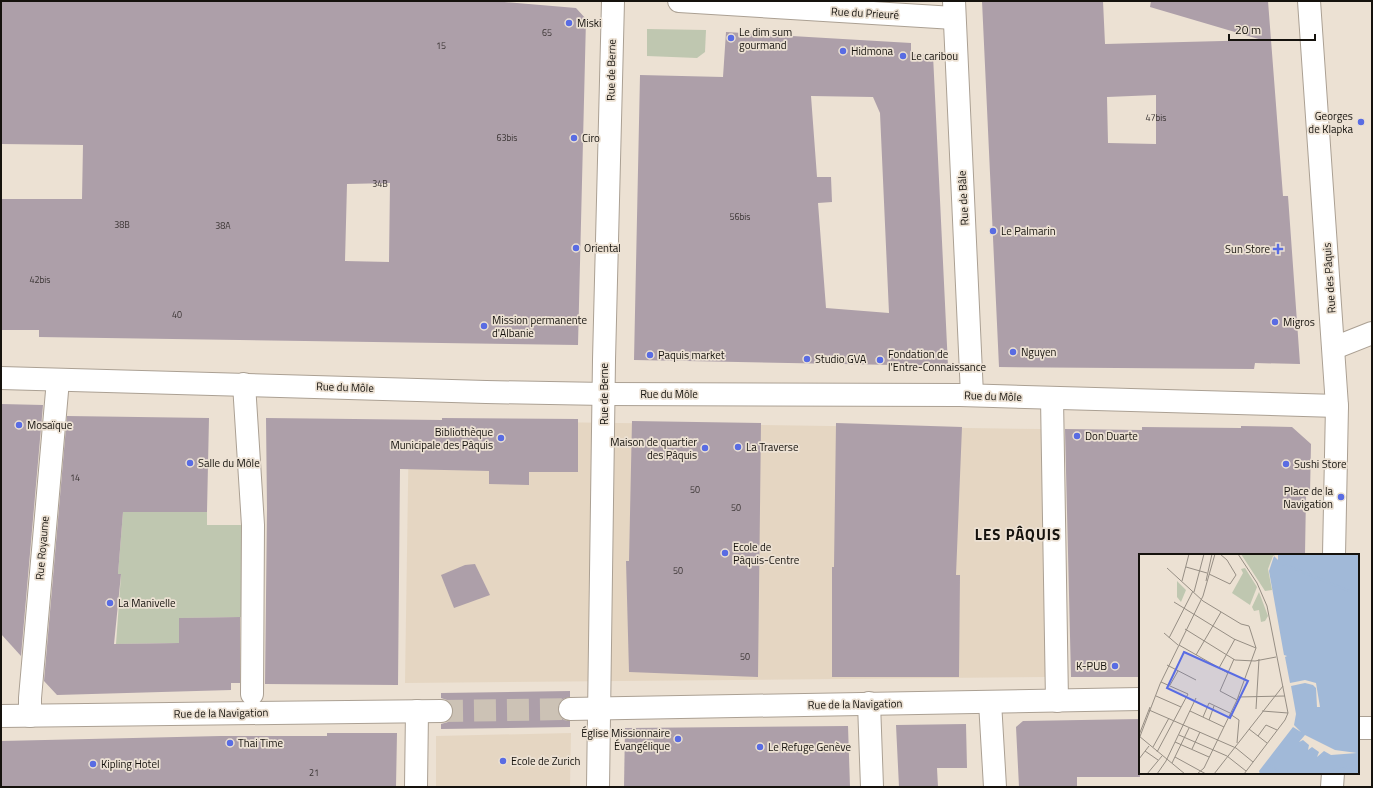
<svg xmlns="http://www.w3.org/2000/svg" width="1373" height="788" font-family="'Titillium Web',sans-serif">
<style>
.built{fill:#e5d6c2}
.green{fill:#bfc7b0}
.building{fill:#ad9fa9;fill-rule:evenodd}
.lines{fill:none;stroke-linecap:round;stroke-linejoin:round}
.minor-tunnel{stroke:#ccc2b5;stroke-width:22;stroke-dasharray:22 11;stroke-linecap:butt}
.minor-casing{stroke:#aba093;stroke-width:24}
.minor{stroke:#fff;stroke-width:22}
.poi-dot{fill:#596ce3;stroke:#ece1d3;stroke-width:1.5}
.labels{text-anchor:middle;dominant-baseline:central;stroke-width:3.5;stroke-linejoin:round;paint-order:stroke}
.number-label{font-size:9px;fill:#3b3534}
.street-label{font-size:11px;fill:#15120d;stroke:#ece1d3}
.poi-label{font-size:11px;fill:#15120d;stroke:#ece1d3;text-anchor:start}
.district-label{font-size:15px;font-weight:bold;letter-spacing:1px;fill:#15120d;stroke:#ece1d3}
.inset-river{fill:none;stroke:#a1b9d8;stroke-width:2}
.inset-road{fill:none;stroke:#968e84;stroke-width:1}
.view{fill:#596ce3;fill-opacity:0.15;stroke:#596ce3;stroke-width:2}
.inset-edge{fill:none;stroke:#15120d;stroke-width:2}
</style>
<rect width="100%" height="100%" fill="#ece1d3"/>
<g class="built">
<polygon points="409,420 1041,429 1046,677 405,683"/>
<polygon points="571,733 570,787 436,787 436,736"/>
</g>
<g class="green">
<polygon points="647,29 706,30 705,52 697,58 647,56"/>
<polygon points="123,512 207,512 207,525 244,525 243,617 179,618 179,643 116,644 121,575 118,574"/>
</g>
<g class="building">
<path d="M1 1H493L576 8 586 19 578 345 39 337V330H1V199H82L83 145 1 144ZM390 183 389 262 345 261 347 184Z"/>
<path d="M982 1H1103L1105 44 1262 40 1150 7 1151 1H1268L1283 196H1288L1300 364 1255 363 1254 369 999 367ZM1156 95V144L1108 143 1107 97Z"/>
<path d="M726 32 911 43V54L933 55 948 366 634 360 640 75 723 77ZM811 96 873 97 880 113 889 313 826 308 818 203 832 202 831 177H817Z"/>
<polygon points="1,404 43,405 21,656 1,634"/>
<polygon points="67,416 209,418 207,512 123,512 118,574 121,574 114,644 179,643 179,618 240,617 240,683 231,683 231,690 57,695 44,681"/>
<polygon points="266,418 442,420 442,418 578,419 578,472 529,472 529,485 489,484 489,471 400,469 398,685 265,684 267,509"/>
<polygon points="632,421 761,423 758,677 629,672 626,561 629,561"/>
<polygon points="836,423 962,427 956,575 960,575 959,677 832,677 832,567 834,567"/>
<polygon points="1241,426 1292,427 1311,444 1310,493 1306,494 1305,555 1140,555 1140,677 1071,677 1065,429 1142,430 1142,427 1241,428"/>
<polygon points="475,564 490,595 454,608 441,575 465,565"/>
<polygon points="570,691 570,697 563,699 559,703 558,709 560,716 564,720 570,721 570,727 441,729 441,724 448,722 452,717 453,711 452,704 447,700 441,698 441,693"/>
<polygon points="1140,719 1140,777 1077,777 1077,787 1019,787 1016,727 1023,721"/>
<polygon points="966,724 967,768 937,768 938,787 899,787 896,725"/>
<polygon points="848,726 850,787 624,787 625,728"/>
<polygon points="327,733 397,733 396,787 1,787 1,741 221,736 327,736"/>
</g>
<g class="lines">
<polyline class="minor-tunnel" points="441,711 570,709"/>
<g class="minor-casing">
<g id="minor">
<polyline points="679,1 954,18"/>
<polyline points="954,1 972,395"/>
<polyline points="1309,1 1337,406 1334,555"/>
<polyline points="1334,348 1372,333"/>
<polyline points="1,378 486,392 605,394 960,395 1337,406"/>
<polyline points="244,384 253,525 252,694"/>
<polyline points="1052,398 1057,701"/>
<polyline points="990,702 995,787"/>
<polyline points="869,703 872,787"/>
<polyline points="570,709 1140,699"/>
<polyline points="1,716 441,711"/>
<polyline points="30,716 30,698 58,380"/>
<polyline points="1358,728 1372,728"/>
<polyline points="416,787 417,711"/>
<polyline points="598,787 604,360 613,1"/>
<polyline points="1332,787 1333,773"/>
</g>
</g>
<use href="#minor" class="minor"/>
</g>
<g class="poi-dot">
<circle cx="569" cy="23" r="4"/>
<circle cx="731" cy="38" r="4"/>
<circle cx="843" cy="51" r="4"/>
<circle cx="903" cy="56" r="4"/>
<circle cx="1361" cy="122" r="4"/>
<circle cx="574" cy="138" r="4"/>
<circle cx="993" cy="231" r="4"/>
<circle cx="576" cy="248" r="4"/>
<path d="M1276 243h4v4h4v4h-4v4h-4v-4h-4v-4h4z"/>
<circle cx="1275" cy="322" r="4"/>
<circle cx="484" cy="326" r="4"/>
<circle cx="1013" cy="352" r="4"/>
<circle cx="650" cy="355" r="4"/>
<circle cx="807" cy="359" r="4"/>
<circle cx="880" cy="360" r="4"/>
<circle cx="19" cy="425" r="4"/>
<circle cx="1077" cy="436" r="4"/>
<circle cx="501" cy="438" r="4"/>
<circle cx="738" cy="447" r="4"/>
<circle cx="705" cy="448" r="4"/>
<circle cx="190" cy="463" r="4"/>
<circle cx="1286" cy="464" r="4"/>
<circle cx="1341" cy="497" r="4"/>
<circle cx="725" cy="553" r="4"/>
<circle cx="110" cy="603" r="4"/>
<circle cx="1115" cy="666" r="4"/>
<circle cx="678" cy="739" r="4"/>
<circle cx="230" cy="743" r="4"/>
<circle cx="760" cy="747" r="4"/>
<circle cx="503" cy="761" r="4"/>
<circle cx="93" cy="764" r="4"/>
</g>
<g class="labels">
<g class="number-label">
<text x="547" y="32">65</text>
<text x="441" y="45">15</text>
<text x="1156" y="117">47bis</text>
<text x="507" y="137">63bis</text>
<text x="380" y="183">34B</text>
<text x="740" y="216">56bis</text>
<text x="122" y="224">38B</text>
<text x="223" y="225">38A</text>
<text x="40" y="279">42bis</text>
<text x="177" y="314">40</text>
<text x="75" y="477">14</text>
<text x="695" y="489">50</text>
<text x="736" y="507">50</text>
<text x="678" y="570">50</text>
<text x="745" y="656">50</text>
<text x="314" y="772">21</text>
</g>
<g class="street-label">
<text transform="translate(865 13) rotate(3)">Rue du Prieuré</text>
<text transform="translate(611 70) rotate(-89)">Rue de Berne</text>
<text transform="translate(963 198) rotate(-93)">Rue de Bâle</text>
<text transform="translate(1329 278) rotate(-94)">Rue des Pâquis</text>
<text transform="translate(345 387) rotate(2)">Rue du Môle</text>
<text transform="translate(604 394) rotate(-90)">Rue de Berne</text>
<text x="669" y="394">Rue du Môle</text>
<text transform="translate(993 396) rotate(2)">Rue du Môle</text>
<text transform="translate(42 548) rotate(-85)">Rue Royaume</text>
<text transform="translate(855 704) rotate(-1)">Rue de la Navigation</text>
<text transform="translate(221 713) rotate(-1)">Rue de la Navigation</text>
</g>
<g class="poi-label">
<text x="577" y="23">Miski</text>
<text x="739" y="32">Le dim sum<tspan x="739" dy="13">gourmand</tspan></text>
<text x="851" y="51">Hidmona</text>
<text x="911" y="56">Le caribou</text>
<text x="1353" y="116" text-anchor="end">Georges<tspan x="1353" dy="13">de Klapka</tspan></text>
<text x="582" y="138">Ciro</text>
<text x="1001" y="231">Le Palmarin</text>
<text x="584" y="248">Oriental</text>
<text x="1270" y="249" text-anchor="end">Sun Store</text>
<text x="492" y="320">Mission permanente<tspan x="492" dy="13">d'Albanie</tspan></text>
<text x="1283" y="322">Migros</text>
<text x="1021" y="352">Nguyen</text>
<text x="888" y="354">Fondation de<tspan x="888" dy="13">l'Entre-Connaissance</tspan></text>
<text x="658" y="355">Paquis market</text>
<text x="815" y="359">Studio GVA</text>
<text x="27" y="425">Mosaïque</text>
<text x="493" y="432" text-anchor="end">Bibliothèque<tspan x="493" dy="13">Municipale des Pâquis</tspan></text>
<text x="1085" y="436">Don Duarte</text>
<text x="697" y="442" text-anchor="end">Maison de quartier<tspan x="697" dy="13">des Pâquis</tspan></text>
<text x="746" y="447">La Traverse</text>
<text x="198" y="463">Salle du Môle</text>
<text x="1294" y="464">Sushi Store</text>
<text x="1333" y="491" text-anchor="end">Place de la<tspan x="1333" dy="13">Navigation</tspan></text>
<text x="733" y="547">Ecole de<tspan x="733" dy="13">Pâquis-Centre</tspan></text>
<text x="118" y="603">La Manivelle</text>
<text x="1107" y="666" text-anchor="end">K-PUB</text>
<text x="670" y="733" text-anchor="end">Église Missionnaire<tspan x="670" dy="13">Évangélique</tspan></text>
<text x="238" y="743">Thai Time</text>
<text x="768" y="747">Le Refuge Genève</text>
<text x="511" y="761">Ecole de Zurich</text>
<text x="101" y="764">Kipling Hotel</text>
</g>
<g class="district-label">
<text x="1018" y="534">LES PÂQUIS</text>
</g>
</g>
<g transform="translate(1139 554)">
<rect width="220" height="220" fill="#ece1d3"/>
<path d="M102 0H139L134 2 129 15 133 36 126 37ZM106 14 118 33 111 51 93 39 104 19 102 15ZM38 27 47 36 42 48 38 43ZM120 38 129 62 126 67 122 68 120 56 115 57 113 53Z" fill="#bfc7b0"/>
<path d="M139 0H220V220H121L120 217 154 173 162 178 155 171 157 160 152 132 166 129 174 131 177 134 178 153H181L177 129 166 126 151 129 146 103 148 102 145 101 130 17 135 2 139 6ZM166 181 196 196 218 199 192 201 185 197 178 203 180 198 173 193 169 196 170 191 164 186 160 188Z" fill="#a1b9d8" fill-rule="evenodd"/>
<path class="inset-river" d="M134 10H144L220 41M128 210 141 217H193L210 213 220 207"/>
<path class="inset-road" d="M99 0 118 29 128 52 149 159 146 166 105 220M47 13 68 19M28 14 64 47 102 70 110 72 117 94 98 146 65 214 58 220M70 20 91 30 97 21 88 6 81 0M43 27 50 0M67 27 73 0M55 38 65 0M35 48 95 85 117 94M46 75 96 106 116 107 137 103M25 79 39 91M30 84 54 37M40 91 89 119M57 101 82 58M95 105 81 137 98 146M28 111 57 126M80 114 96 85M31 131 39 117M17 142 42 153M99 143 146 142M117 155 120 105M10 156 97 194 114 208M51 157 85 173M123 157 149 159M91 160 100 166 98 189M64 163 70 149 91 159M70 166 75 152M110 175 128 189M0 181 11 153M40 181 88 202 107 217M0 182 46 220M119 182 127 171 138 176M0 185 21 130 64 42 76 0M36 188 70 203M14 193 30 164M53 195 61 178M6 197 19 206M18 198 49 140 22 128M36 203 67 220M0 205 10 192M33 209 50 174M8 220 23 202M18 220 27 207 57 144M75 220 144 132"/>
<path class="view" d="M45 98 109 127 91 164 28 134Z"/>
<rect width="220" height="220" class="inset-edge"/>
</g>
<rect width="1373" height="788" fill="none" stroke="#15120d" stroke-width="4"/>
<path d="M1229 34v6h86v-6" fill="none" stroke="#15120d" stroke-width="2"/>
<text x="1235" y="34" font-size="12" fill="#15120d" stroke="#ece1d3" stroke-width="3" paint-order="stroke">20 m</text>
</svg>
